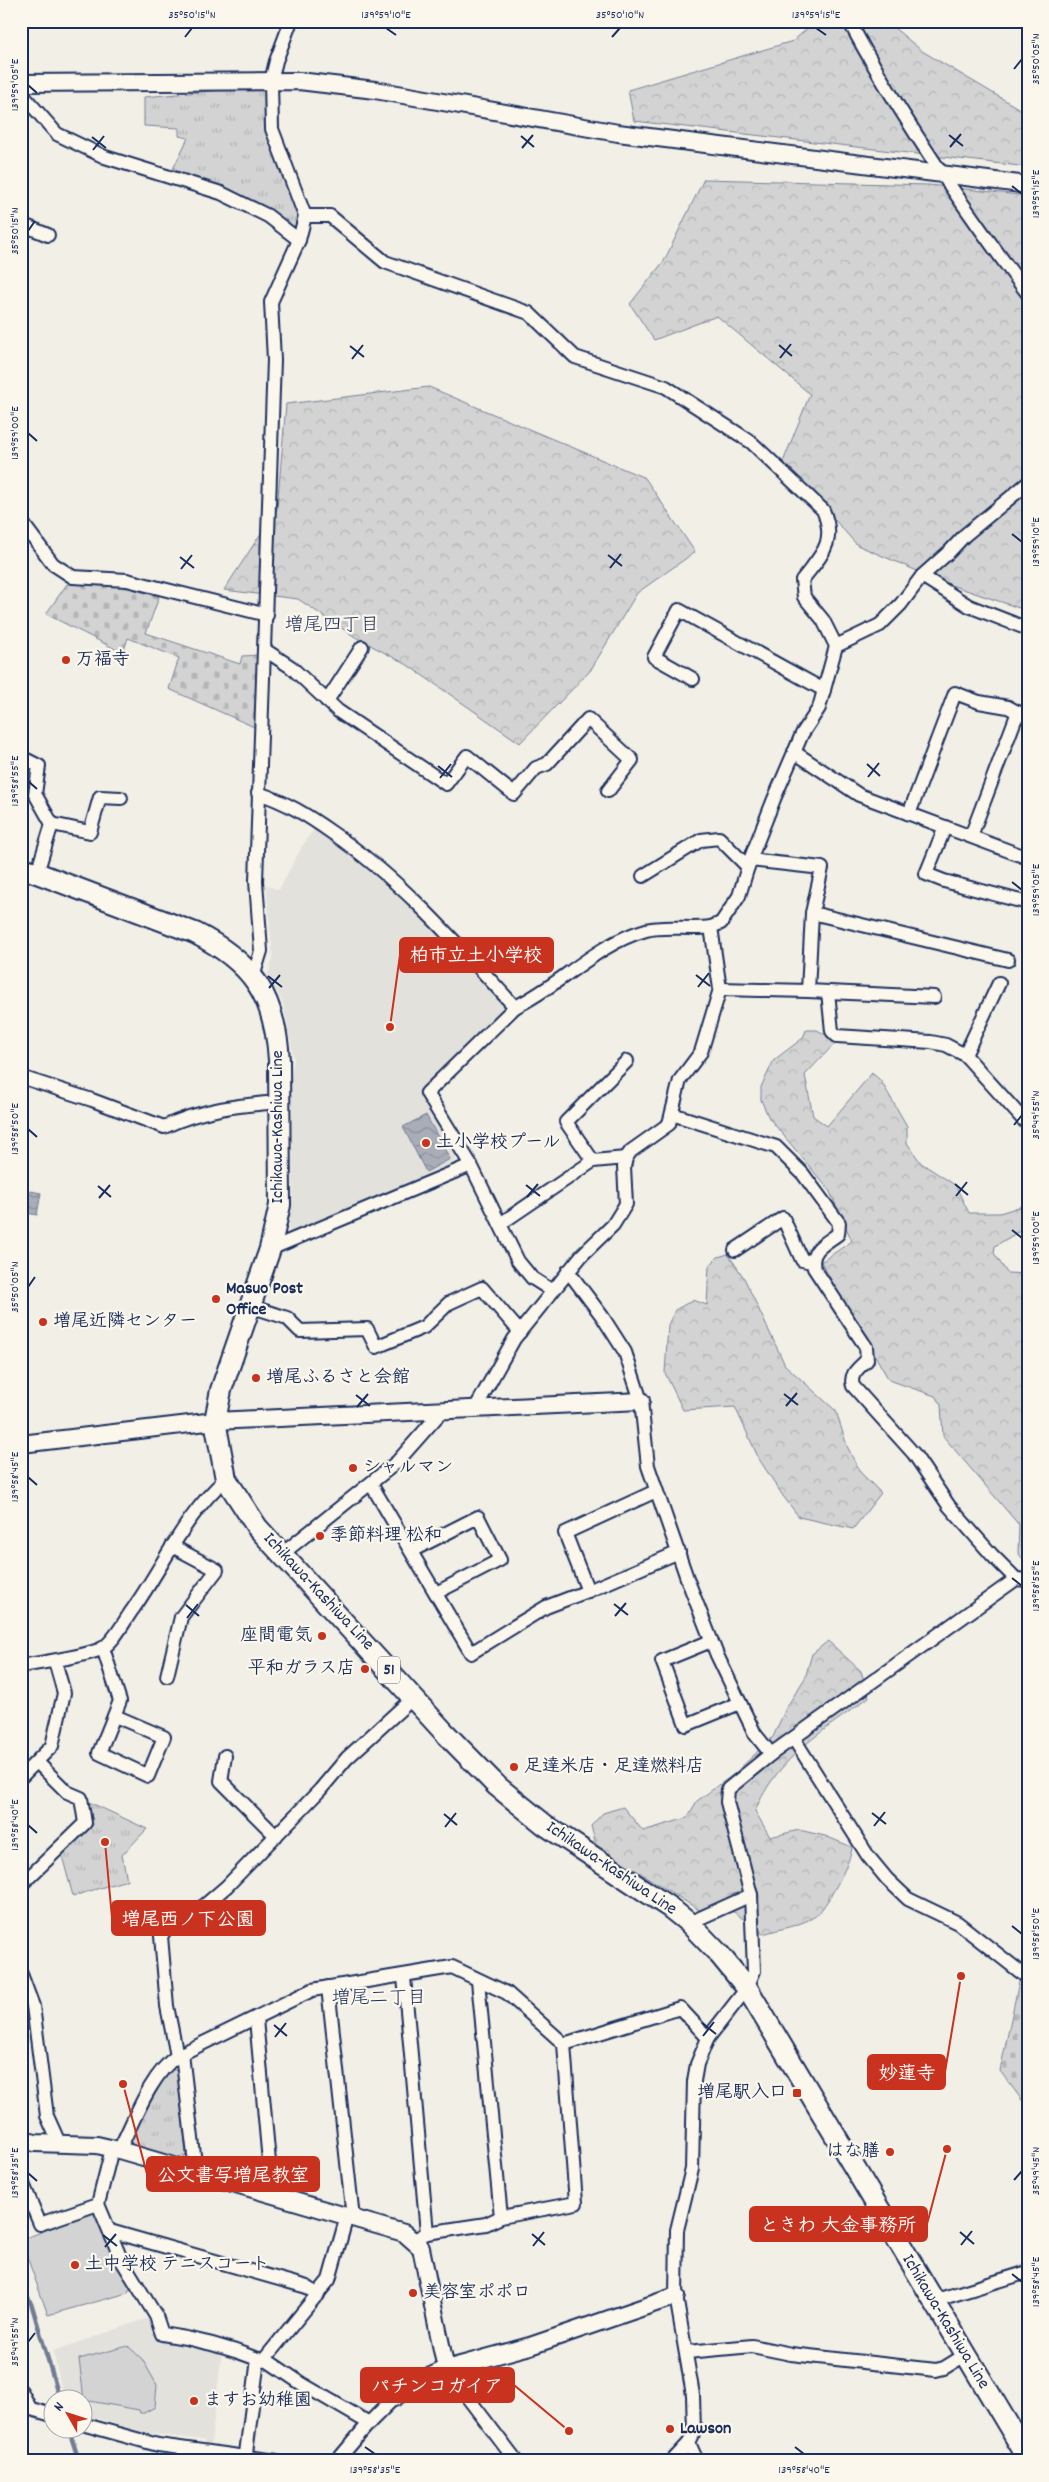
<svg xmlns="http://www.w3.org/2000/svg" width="1049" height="2482" font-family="Dekko,'Klee One',sans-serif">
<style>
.built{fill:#e2e1dc}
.grass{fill:url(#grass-tufts);stroke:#768198}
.forest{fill:url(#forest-crowns);stroke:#768198}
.cemetery{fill:url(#cemetery-stones);stroke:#768198}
.garden{fill:#d2d3d2;stroke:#768198}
.water{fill:url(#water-waves);stroke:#707b93}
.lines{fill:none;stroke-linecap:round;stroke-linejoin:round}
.stream{stroke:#707b93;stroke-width:4.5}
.minor-casing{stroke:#1b2f5e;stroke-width:16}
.tertiary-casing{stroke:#1b2f5e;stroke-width:20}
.primary-casing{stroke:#1b2f5e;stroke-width:24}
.minor{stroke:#fbf7ec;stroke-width:12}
.tertiary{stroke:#fbf7ec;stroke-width:16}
.primary{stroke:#fbf7ec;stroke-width:20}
.ticks{fill:none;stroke:#1b2f5e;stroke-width:2}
.poi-dot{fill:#c8321e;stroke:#fbf7ec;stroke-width:2}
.labels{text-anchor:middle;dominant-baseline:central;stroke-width:4.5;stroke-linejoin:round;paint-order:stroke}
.shield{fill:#fbf7ec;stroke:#5e6b89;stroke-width:1}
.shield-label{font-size:16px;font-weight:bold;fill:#1b2f5e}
.poi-label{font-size:18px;font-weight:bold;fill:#1b2f5e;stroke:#fbf7ec;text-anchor:start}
.street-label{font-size:18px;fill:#1b2f5e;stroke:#fbf7ec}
.neighbourhood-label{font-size:19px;fill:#1b2f5e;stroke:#fbf7ec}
.leader{fill:none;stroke:#c8321e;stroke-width:2}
.callout-dot{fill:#c8321e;stroke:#fbf7ec;stroke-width:2}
.callout{fill:#c8321e;stroke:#c8321e;stroke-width:2}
.callout-label{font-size:19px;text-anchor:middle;font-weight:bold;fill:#fff}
.neatline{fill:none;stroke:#1b2f5e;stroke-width:2}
.ticks-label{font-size:12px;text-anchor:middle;fill:#1b2f5e}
</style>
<defs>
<pattern id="grass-tufts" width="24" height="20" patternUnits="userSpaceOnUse" patternTransform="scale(1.25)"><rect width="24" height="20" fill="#d2d3d2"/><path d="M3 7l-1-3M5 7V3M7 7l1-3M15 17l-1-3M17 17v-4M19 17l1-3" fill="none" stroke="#b4b5b7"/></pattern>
<pattern id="forest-crowns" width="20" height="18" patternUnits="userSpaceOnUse" patternTransform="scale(1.25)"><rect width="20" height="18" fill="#d2d3d2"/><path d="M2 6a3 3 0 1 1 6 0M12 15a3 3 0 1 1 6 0" fill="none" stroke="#b4b5b7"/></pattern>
<pattern id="cemetery-stones" width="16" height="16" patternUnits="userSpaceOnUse" patternTransform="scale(1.25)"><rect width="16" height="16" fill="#d2d3d2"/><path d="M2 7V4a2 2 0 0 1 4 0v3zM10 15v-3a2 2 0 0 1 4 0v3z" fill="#b4b5b7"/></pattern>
<pattern id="water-waves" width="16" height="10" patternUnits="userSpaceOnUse" patternTransform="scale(1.25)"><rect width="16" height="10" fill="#a9adb7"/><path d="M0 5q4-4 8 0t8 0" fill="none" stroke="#898d98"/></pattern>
</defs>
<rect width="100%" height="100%" fill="#f2efe6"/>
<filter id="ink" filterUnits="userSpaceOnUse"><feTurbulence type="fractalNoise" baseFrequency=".02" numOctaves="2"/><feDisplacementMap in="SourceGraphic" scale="10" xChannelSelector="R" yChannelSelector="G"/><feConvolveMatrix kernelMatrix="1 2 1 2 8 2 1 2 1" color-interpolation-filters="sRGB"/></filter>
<g filter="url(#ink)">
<g class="built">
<polygon points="315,828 359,861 418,915 501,997 502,1016 420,1093 457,1157 452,1164 293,1233 288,1229 293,1198 291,1081 294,1058 283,1003 268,975 273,958 266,885 279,890 302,846"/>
<polygon points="149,2318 156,2339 222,2351 211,2444 206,2444 203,2440 144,2433 97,2418 96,2420 83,2416 82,2400 64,2399 53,2351"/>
</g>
<g class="grass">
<polygon points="267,86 268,132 297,215 295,229 269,209 173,169 188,138 179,136 179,128 144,126 144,97"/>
<polygon points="89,1802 147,1829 122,1855 127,1880 73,1896 62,1856 93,1825"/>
<polygon points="171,2069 179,2071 186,2155 181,2160 133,2146 130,2139 162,2082"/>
</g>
<g class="forest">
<polygon points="816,21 886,21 922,51 1028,114 1028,167 634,121 628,90 793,41"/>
<polygon points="704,179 929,185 1028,196 1028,611 945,583 857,545 783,462 810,394 717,316 654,340 630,304 664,261"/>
<polygon points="429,387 645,478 695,552 637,593 590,671 520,743 406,664 355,637 298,599 224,590 277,509 286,404"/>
<polygon points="806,1030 817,1030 837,1041 805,1075 813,1116 827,1126 872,1073 881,1081 907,1126 907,1143 921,1163 955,1185 969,1213 1000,1213 1028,1204 1028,1226 995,1246 994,1253 1007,1273 1028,1274 1028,1565 1018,1553 1019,1525 943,1436 941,1405 935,1396 889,1380 821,1262 852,1241 829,1190 769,1118 761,1100 761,1087 774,1060 803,1038"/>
<polygon points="728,1254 744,1278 785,1365 836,1411 847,1446 860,1472 881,1493 853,1529 799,1517 783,1496 759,1459 735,1407 683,1410 665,1373 668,1325 675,1310 693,1300 707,1305 709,1266 718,1257"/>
<path d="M828 1641 861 1671 869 1697C824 1731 778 1756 755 1811L770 1837 799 1830 825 1836 852 1847C852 1860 825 1911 814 1917 799 1926 779 1929 763 1934L734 1912 699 1910 596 1845 591 1826 603 1813 623 1807 643 1831 687 1818 697 1801 734 1774 773 1737 786 1708 805 1678 812 1654Z"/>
</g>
<g class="cemetery">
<polygon points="67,584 123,586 159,597 146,633 240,664 242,656 259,655 254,727 169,689 179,658 128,638 123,653 46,614"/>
<polygon points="1028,1954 1028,2108 1000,2071 1024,1958"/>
</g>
<g class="garden">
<polygon points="94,2211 130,2288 128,2293 48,2315 21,2240"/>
<polygon points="128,2346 142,2359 157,2385 155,2407 144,2413 140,2413 139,2410 84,2400 79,2359"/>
</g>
<g class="water">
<polygon points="426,1115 450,1159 426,1172 403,1127"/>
<polygon points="21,1189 41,1193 37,1215 21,1212"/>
</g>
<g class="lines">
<g class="stream">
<polyline points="21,2283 32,2306 60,2400"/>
<polyline points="69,2430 79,2461"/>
</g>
<g class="minor-casing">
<g id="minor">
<path d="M849 21C899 115 964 209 1028 294"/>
<polyline points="21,93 57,134 105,157 221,193 268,216 299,240"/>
<path d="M305 216H330L385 262 529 313 575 357 666 387 751 442 823 510C837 543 821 555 802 580L804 597 823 620 836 646 819 708 802 734 774 799 750 860 739 896 721 923 711 927"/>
<polyline points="21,224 48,235"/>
<polyline points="21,521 53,564 73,577 127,580 267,615"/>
<polyline points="922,576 969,606 1028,629"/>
<polyline points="836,646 880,625 901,604 922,576 950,551 965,535 1028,483"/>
<polyline points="265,650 291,667 338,711 446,784 467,756 514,794 536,768 547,764 588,719 632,760 608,791"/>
<polyline points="693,679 654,657 679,610 824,690"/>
<polyline points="327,701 362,647"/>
<polyline points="794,752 859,795 1028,858"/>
<polyline points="21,757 39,766 35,794 52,824 37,873"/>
<path d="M258 793C286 802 307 815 331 832 402 880 457 944 515 1007"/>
<polyline points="909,814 955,693 979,702 1008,707 1028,718"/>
<polyline points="52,824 90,832 100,797 121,798"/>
<polyline points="945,827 926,874 944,881 1028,903"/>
<polyline points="971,836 1018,712"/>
<polyline points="643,876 701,840 719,838 748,867"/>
<polyline points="812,913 1008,960"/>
<polyline points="253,977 261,951 256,881 274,360 271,302 299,240 305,216 272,129 271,81 276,61 291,21"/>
<polyline points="999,983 965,1055 1028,1125"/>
<polyline points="720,989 808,991 812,913 822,868 750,860"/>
<polyline points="808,991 934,997"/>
<polyline points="828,992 832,1031 837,1036 931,1042 946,1045 965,1055"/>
<path d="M21 1077 92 1100 164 1127C202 1109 239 1105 280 1102"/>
<path d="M672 1114 776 1147 803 1174 839 1223 838 1234C826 1243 809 1250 814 1268L866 1347 867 1360C859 1368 849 1374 853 1386L914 1454 949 1506 992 1555 1016 1579 1028 1580"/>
<polyline points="593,1161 566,1122 627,1061"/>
<polyline points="471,1165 518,1261 532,1278 551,1290"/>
<polyline points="500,1224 593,1161 626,1158"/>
<path d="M270 1249 471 1165 427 1093 515 1007C561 985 596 944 646 930 662 925 692 930 711 927L720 989 701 1052 680 1080 669 1124 631 1151 626 1158 624 1167 626 1204 613 1225 582 1255 514 1339 475 1409"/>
<polyline points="735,1250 783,1218 802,1260 812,1262"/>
<polyline points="568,1271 602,1316 625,1352 641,1401 648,1466 688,1581 717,1655 755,1734 771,1754"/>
<polyline points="250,1306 287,1318 300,1331 367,1329 376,1347 424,1327 449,1303 482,1288 520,1332"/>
<polyline points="371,1484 471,1653 546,1607 588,1591"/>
<polyline points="656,1491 565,1533 588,1591 679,1552"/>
<polyline points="411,1551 478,1517 500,1560 436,1593"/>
<polyline points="282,1554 397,1462 442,1411"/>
<polyline points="711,1641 662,1661 686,1725 740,1703"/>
<polyline points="103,1648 120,1701 99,1753 148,1776 164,1737 115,1716"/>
<path d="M21 1666C39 1663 89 1656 103 1648 116 1639 124 1621 133 1609 164 1565 185 1514 226 1479"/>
<polyline points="167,1676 181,1617 217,1570 172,1546"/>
<polyline points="794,1739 868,1856 887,1879 908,1899 958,1923 1028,1978"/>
<polyline points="225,1756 221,1781 276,1836"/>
<polyline points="21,1777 52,1746 64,1693 55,1661"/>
<polyline points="21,1885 85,1823 81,1798 67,1792 37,1762"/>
<polyline points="689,1923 751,1895 727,1802 728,1789 771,1754 1016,1579"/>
<polyline points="21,1974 33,2006 47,2116 60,2145"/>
<polyline points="404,1977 427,2233"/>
<polyline points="478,1981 501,2217"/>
<polyline points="328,1987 353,2218"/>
<polyline points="256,2019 272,2195"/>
<polyline points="564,2044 680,2008 708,2038"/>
<polyline points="182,2054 196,2172"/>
<polyline points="177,2056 167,2006 161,1936 167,1928 205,1905 227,1886 320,1790 347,1758 414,1697"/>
<path d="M112 2149 98 2204 121 2259 156 2316 162 2334C199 2339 228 2347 263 2361L329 2280 347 2216"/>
<path d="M119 2150C134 2121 150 2075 177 2056L312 1990 452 1967 507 1993 564 2044 576 2203 501 2217 486 2224 427 2233 414 2240"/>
<polyline points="21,2179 40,2224 98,2204"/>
<polyline points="110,2231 307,2287 318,2295"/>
<polyline points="933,2301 1028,2272"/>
<polyline points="687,2352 752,2346 791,2354 936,2370 944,2368 965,2355"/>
<polyline points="265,2359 302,2384 369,2423"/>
<polyline points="446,2369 516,2461"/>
<polyline points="21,2391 30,2408"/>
<polyline points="21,2406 52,2415"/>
<polyline points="82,2424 158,2445 277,2461"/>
<polyline points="245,2461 258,2359"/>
<polyline points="337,2461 369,2423 394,2398"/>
<polyline points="672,2461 689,2443"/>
<polyline points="697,2461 689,2443 694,2432 693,2395 676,2296 677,2230 692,2169 694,2081 697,2064 708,2038 747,1988 754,1971 751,1895"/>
</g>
</g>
<g class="tertiary-casing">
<g id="tertiary">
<polyline points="21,83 299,81 375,90 618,133 1028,185"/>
<polyline points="21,1444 215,1421 641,1401"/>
<polyline points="21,2139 35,2143 97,2145 119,2150 404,2233 421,2248 446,2369"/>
<polyline points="394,2398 420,2381 446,2369 530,2346 676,2296"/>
</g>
</g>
<g class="primary-casing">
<path id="primary" d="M21 867 195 933C252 962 275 995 279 1060L280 1205 270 1249 221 1390 215 1421 226 1479 257 1527 445 1733 497 1786 545 1825 669 1907 689 1923 719 1954 747 1988 1028 2458"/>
</g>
<use href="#minor" class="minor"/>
<use href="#tertiary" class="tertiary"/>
<use href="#primary" class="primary"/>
</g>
</g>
<path class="ticks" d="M386 28 396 35M816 28 826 35M185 37 192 28M612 37 620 28M1014 69 1022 59M28 85 37 93M949 135 963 146M521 136 534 147M92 137 106 148M950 147 961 134M522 148 533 135M93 150 104 136M1012 186 1022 194M28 231 35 221M779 345 792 356M350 346 364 357M780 358 791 344M352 359 363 345M28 433 37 441M1012 534 1022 542M608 555 622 566M180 557 194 568M610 568 621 554M181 569 192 555M867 764 880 776M438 766 452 777M868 777 879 763M440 778 451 764M28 781 37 789M1012 882 1022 890M696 975 710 986M268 976 282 987M698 987 709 973M269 988 280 975M1014 1125 1022 1115M28 1129 37 1137M955 1184 968 1195M526 1185 540 1196M98 1186 111 1197M956 1196 967 1182M527 1197 538 1184M99 1198 110 1185M1012 1230 1022 1238M28 1287 35 1277M784 1394 798 1405M356 1395 370 1406M786 1406 797 1393M357 1407 368 1394M28 1477 37 1485M1012 1578 1022 1586M614 1604 628 1615M186 1605 199 1616M615 1616 626 1603M187 1618 198 1604M872 1813 886 1824M444 1814 457 1825M28 1825 37 1833M874 1826 885 1812M445 1827 456 1813M1012 1926 1022 1934M702 2023 716 2034M274 2025 287 2036M703 2036 714 2022M275 2037 286 2023M28 2173 37 2181M1014 2180 1022 2171M960 2232 974 2244M532 2234 545 2245M103 2235 117 2246M961 2245 972 2231M533 2246 544 2232M105 2247 116 2234M1012 2274 1022 2282M28 2342 35 2333M365 2447 375 2454M795 2447 804 2454"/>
<g class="poi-dot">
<circle cx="66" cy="660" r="5"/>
<circle cx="426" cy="1143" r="5"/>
<circle cx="216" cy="1299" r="5"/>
<circle cx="43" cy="1322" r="5"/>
<circle cx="256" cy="1378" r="5"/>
<circle cx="353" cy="1468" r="5"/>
<circle cx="320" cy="1536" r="5"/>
<circle cx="322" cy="1636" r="5"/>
<circle cx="365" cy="1669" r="5"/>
<circle cx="514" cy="1767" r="5"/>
<rect x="792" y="2088" width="10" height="10" rx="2.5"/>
<circle cx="890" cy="2152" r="5"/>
<circle cx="75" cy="2265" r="5"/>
<circle cx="413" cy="2293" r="5"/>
<circle cx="194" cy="2401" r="5"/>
<circle cx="670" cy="2429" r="5"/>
</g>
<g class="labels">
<rect class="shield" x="378" y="1656.5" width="22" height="27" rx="4"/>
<g class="shield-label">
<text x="389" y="1670">51</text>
</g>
<g class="poi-label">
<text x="76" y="660">万福寺</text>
<text x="436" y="1143">土小学校プール</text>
<text x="226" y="1289">Masuo Post<tspan x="226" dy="21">Office</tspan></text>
<text x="53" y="1322">増尾近隣センター</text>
<text x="266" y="1378">増尾ふるさと会館</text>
<text x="363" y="1468">シャルマン</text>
<text x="330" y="1536">季節料理 松和</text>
<text x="312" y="1636" text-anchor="end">座間電気</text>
<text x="355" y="1669" text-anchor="end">平和ガラス店</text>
<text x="524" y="1767">足達米店・足達燃料店</text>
<text x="787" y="2093" text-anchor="end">増尾駅入口</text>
<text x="880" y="2152" text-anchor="end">はな膳</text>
<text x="85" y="2265">土中学校 テニスコート</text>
<text x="423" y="2293">美容室ポポロ</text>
<text x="204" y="2401">ますお幼稚園</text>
<text x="680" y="2429">Lawson</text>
</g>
<g class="street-label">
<text transform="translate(278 1127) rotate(-90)">Ichikawa-Kashiwa Line</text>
<text transform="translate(318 1592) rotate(47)">Ichikawa-Kashiwa Line</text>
<text transform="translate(611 1869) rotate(34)">Ichikawa-Kashiwa Line</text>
<text transform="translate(945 2322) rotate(59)">Ichikawa-Kashiwa Line</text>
</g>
<g class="neighbourhood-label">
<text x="332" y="626">増尾四丁目</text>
<text x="379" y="1999">増尾二丁目</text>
</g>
</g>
<path class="leader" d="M390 1027L400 955M105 1842L112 1918M961 1976L945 2072M123 2084L147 2174M947 2149L927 2224M569 2431L514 2385"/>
<g class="callout-dot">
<circle cx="390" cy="1027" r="5"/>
<circle cx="105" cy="1842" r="5"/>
<circle cx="961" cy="1976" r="5"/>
<circle cx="123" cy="2084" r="5"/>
<circle cx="947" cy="2149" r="5"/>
<circle cx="569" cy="2431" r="5"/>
</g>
<g class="callout">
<rect x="400" y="938" width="153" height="34" rx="5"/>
<rect x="112" y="1901" width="153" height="34" rx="5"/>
<rect x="868" y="2055" width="77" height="34" rx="5"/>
<rect x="147" y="2157" width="172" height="34" rx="5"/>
<rect x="750" y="2207" width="177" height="34" rx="5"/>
<rect x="361" y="2368" width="153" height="34" rx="5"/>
</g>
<g class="callout-label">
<text x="476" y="961">柏市立土小学校</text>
<text x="188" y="1925">増尾西ノ下公園</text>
<text x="907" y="2079">妙蓮寺</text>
<text x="233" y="2181">公文書写増尾教室</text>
<text x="838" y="2231">ときわ 大金事務所</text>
<text x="437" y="2392">パチンコガイア</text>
</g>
<rect width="1049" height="2482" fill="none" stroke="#fbf7ec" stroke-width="55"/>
<g transform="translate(68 2414) rotate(309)"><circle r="24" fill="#fbf7ec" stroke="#a1a7b3"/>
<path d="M0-4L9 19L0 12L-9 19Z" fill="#c8321e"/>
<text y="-8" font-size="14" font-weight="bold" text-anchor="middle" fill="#1b2f5e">N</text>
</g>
<rect x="28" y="28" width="994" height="2426" class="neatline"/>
<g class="ticks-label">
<text x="192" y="18">35°50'15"N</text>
<text x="386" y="18">139°59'10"E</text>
<text x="620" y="18">35°50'10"N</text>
<text x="816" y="18">139°59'15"E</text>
<text transform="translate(1035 59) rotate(-90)" y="4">35°50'05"N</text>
<text transform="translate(14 85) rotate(-90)" y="4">139°59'05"E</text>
<text transform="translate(1035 194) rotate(-90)" y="4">139°59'15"E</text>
<text transform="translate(14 231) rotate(-90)" y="4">35°50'15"N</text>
<text transform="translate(14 433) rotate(-90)" y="4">139°59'00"E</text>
<text transform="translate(1035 542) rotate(-90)" y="4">139°59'10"E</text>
<text transform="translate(14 781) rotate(-90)" y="4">139°58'55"E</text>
<text transform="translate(1035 890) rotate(-90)" y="4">139°59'05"E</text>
<text transform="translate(1035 1115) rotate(-90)" y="4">35°49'55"N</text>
<text transform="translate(14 1129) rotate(-90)" y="4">139°58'50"E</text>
<text transform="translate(1035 1238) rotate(-90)" y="4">139°59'00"E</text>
<text transform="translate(14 1287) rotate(-90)" y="4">35°50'05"N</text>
<text transform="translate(14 1477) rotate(-90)" y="4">139°58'45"E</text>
<text transform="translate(1035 1586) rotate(-90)" y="4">139°58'55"E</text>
<text transform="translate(14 1825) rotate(-90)" y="4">139°58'40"E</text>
<text transform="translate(1035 1934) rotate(-90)" y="4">139°58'50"E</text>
<text transform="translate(1035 2171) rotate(-90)" y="4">35°49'45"N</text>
<text transform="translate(14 2173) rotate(-90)" y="4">139°58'35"E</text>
<text transform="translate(1035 2282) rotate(-90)" y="4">139°58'45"E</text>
<text transform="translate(14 2342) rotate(-90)" y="4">35°49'55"N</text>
<text x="375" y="2473">139°58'35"E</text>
<text x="804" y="2473">139°58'40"E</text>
</g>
</svg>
